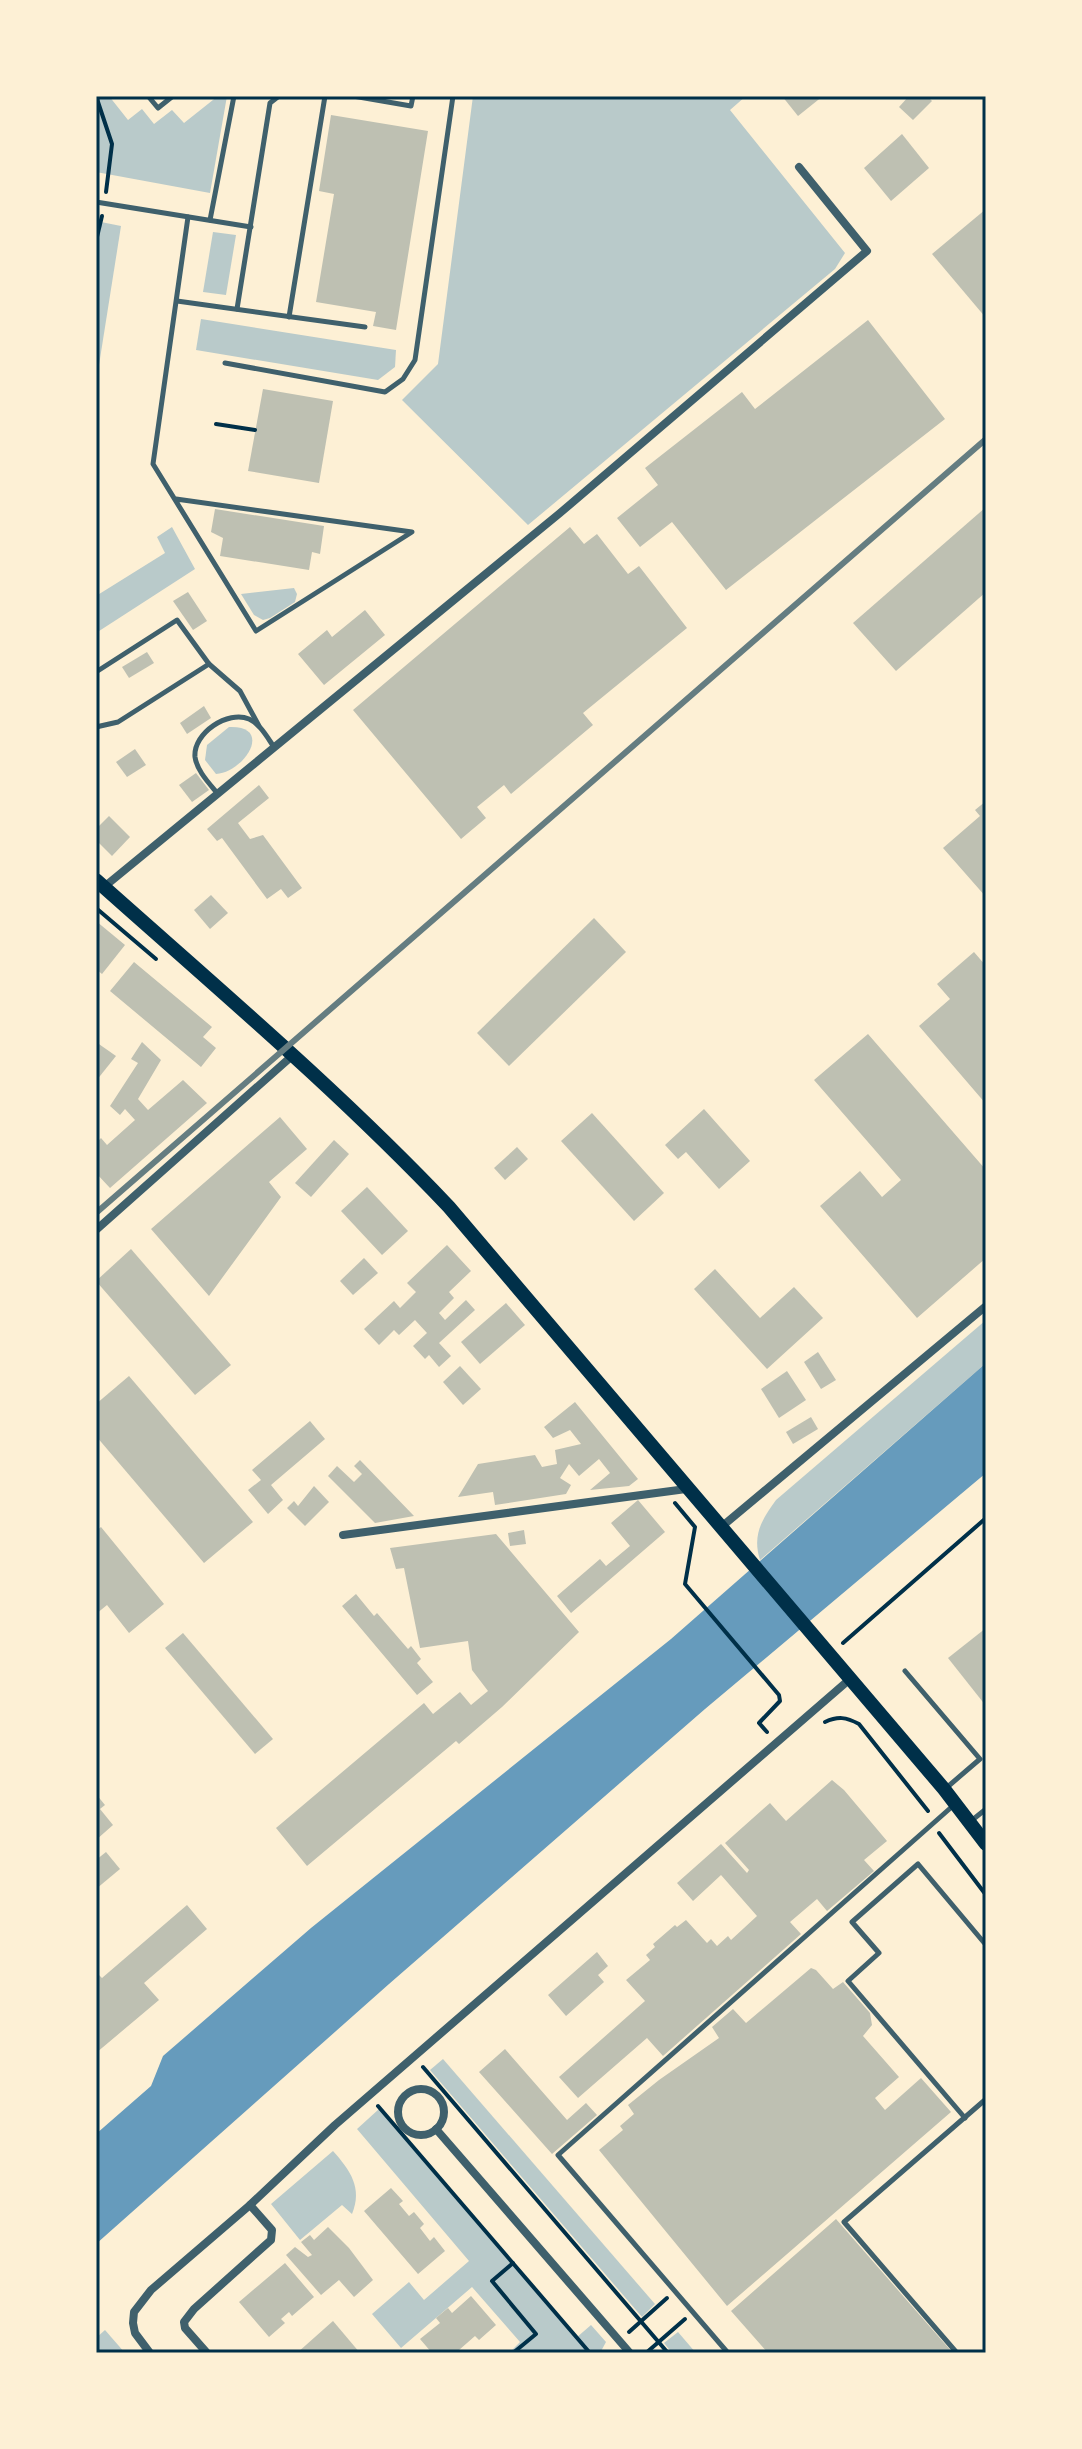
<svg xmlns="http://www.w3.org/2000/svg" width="1082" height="2449" font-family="'Exo 2',sans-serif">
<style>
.green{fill:#b9caca}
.water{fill:#669bbc}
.building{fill:#bec0b2}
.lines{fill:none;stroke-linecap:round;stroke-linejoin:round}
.path{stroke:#003049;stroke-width:4}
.service{stroke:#3f606c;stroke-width:5}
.minor{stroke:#3f606c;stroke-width:8}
.secondary{stroke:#003049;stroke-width:14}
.rail{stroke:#657d81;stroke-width:6}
.neatline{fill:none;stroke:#003049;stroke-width:3}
</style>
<rect width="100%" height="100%" fill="#fdf0d5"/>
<g class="green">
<polygon points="96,96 109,96 128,120 142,109 154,124 172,110 184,123 218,96 227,96 210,193 96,172"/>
<polygon points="473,96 746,96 730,110 845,253 835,269 528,525 402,400 438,364"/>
<polygon points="96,221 121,226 96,384"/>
<polygon points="213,232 236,235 226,295 203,292"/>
<polygon points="201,319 396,350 395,367 378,380 196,350"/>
<polygon points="172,527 195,569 96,633 96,596 165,553 157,537"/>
<polygon points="294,588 297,594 295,602 270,618 263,620 254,615 241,594"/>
<path d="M229 727C274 725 245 772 216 774L205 760 207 745Z"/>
<path d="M986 1320V1363L760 1560C752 1535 762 1519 776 1500Z"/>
<polygon points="443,2059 655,2304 642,2317 430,2070"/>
<polygon points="379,2109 576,2338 591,2325 606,2342 600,2353 509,2353 520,2342 472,2287 401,2348 372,2314 409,2282 424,2300 469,2261 357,2129"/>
<path d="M333 2151C350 2170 363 2188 352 2214L342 2205 300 2240 271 2204Z"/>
<polygon points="105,2330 125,2353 96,2353 96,2338"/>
<polygon points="678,2332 696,2353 672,2353 664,2343"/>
</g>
<polygon class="water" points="986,1363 986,1473 705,1709 389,1984 96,2244 96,2134 151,2086 163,2056 311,1928 671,1639"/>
<g class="building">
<polygon points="782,96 823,96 798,116"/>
<polygon points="909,96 927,96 932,101 913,120 899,107"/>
<polygon points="331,115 428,131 396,330 373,326 376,312 316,302 334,194 319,191"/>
<polygon points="902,134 929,168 891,201 864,168"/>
<polygon points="986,209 986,318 932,254"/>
<polygon points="868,320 945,419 726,590 672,522 640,547 617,518 658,485 645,468 742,392 755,409"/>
<polygon points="263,389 333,401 319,483 248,471"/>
<polygon points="986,507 986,592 896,671 853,623"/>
<polygon points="215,509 324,526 320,554 312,552 309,570 220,556 223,538 211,532"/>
<polygon points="570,527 584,544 597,534 628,574 639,566 687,628 583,713 593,725 511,794 504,785 477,807 486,818 461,839 353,710"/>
<polygon points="188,592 207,621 193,630 173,601"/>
<polygon points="365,610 385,635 324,685 298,654 327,630 332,637"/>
<polygon points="147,652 154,663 129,678 122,667"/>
<polygon points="204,706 211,718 187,734 180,723"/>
<polygon points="135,749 146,765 127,777 116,762"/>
<polygon points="196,773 209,790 192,802 179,785"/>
<polygon points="259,785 269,798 238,823 250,839 263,835 302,888 288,898 281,889 267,899 222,838 217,841 207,829"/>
<polygon points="986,801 986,897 943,848 980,816 975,810"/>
<polygon points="109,816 130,837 112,856 96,840 96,829"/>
<polygon points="211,895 228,913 210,929 194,910"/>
<polygon points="594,918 626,952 509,1066 477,1033"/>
<polygon points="96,921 125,945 102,974 96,969"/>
<polygon points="974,952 986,966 986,1104 919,1026 950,999 937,984"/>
<polygon points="134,962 212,1027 203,1037 216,1048 201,1067 110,991"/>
<polygon points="868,1034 986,1170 986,1258 917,1318 820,1206 860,1171 882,1197 901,1180 814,1080"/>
<polygon points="96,1042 116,1056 96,1081"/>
<polygon points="142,1042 161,1060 138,1099 148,1110 183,1080 207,1103 110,1188 96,1173 96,1143 101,1138 107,1145 135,1120 125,1109 120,1115 110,1106 138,1063 131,1059"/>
<polygon points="704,1109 750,1161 719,1189 686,1152 678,1159 665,1145"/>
<polygon points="592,1113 664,1193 634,1221 561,1141"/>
<polygon points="280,1117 307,1149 269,1182 281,1197 209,1296 151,1229"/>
<polygon points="334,1140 349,1154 311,1197 295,1183"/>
<polygon points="517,1147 528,1159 505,1180 494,1168"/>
<polygon points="367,1187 408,1231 382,1255 341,1211"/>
<polygon points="447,1245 471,1271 449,1292 454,1298 439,1313 445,1320 466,1300 475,1310 439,1343 451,1356 439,1367 429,1355 425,1359 413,1346 427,1333 415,1320 399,1335 394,1330 379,1345 364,1329 394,1301 400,1308 416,1292 407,1283"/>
<polygon points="131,1249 231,1365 195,1395 96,1281"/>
<polygon points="364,1258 378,1273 353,1295 340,1281"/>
<polygon points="715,1269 760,1318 794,1287 823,1318 767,1369 694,1289"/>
<polygon points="506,1303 525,1325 480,1364 461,1342"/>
<polygon points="818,1352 836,1380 821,1389 804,1362"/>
<polygon points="460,1366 481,1389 463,1405 443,1382"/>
<polygon points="787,1371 806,1400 779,1418 761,1389"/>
<polygon points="129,1376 253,1522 204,1563 96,1436 96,1404"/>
<polygon points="575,1402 638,1479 629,1486 590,1490 610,1473 599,1459 579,1476 569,1464 560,1478 571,1485 566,1494 495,1505 493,1492 458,1497 478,1464 535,1455 542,1467 557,1464 555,1450 581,1444 570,1430 553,1438 544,1427"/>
<polygon points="811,1417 818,1429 793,1444 786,1432"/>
<polygon points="310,1421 325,1439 271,1485 283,1500 268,1514 248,1490 261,1480 252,1470"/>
<polygon points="360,1460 414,1516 375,1523 328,1476 337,1466 354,1482 362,1474 354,1466"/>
<polygon points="314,1486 329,1502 305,1526 287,1508 294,1501 298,1506"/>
<polygon points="638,1500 665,1532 571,1613 557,1596 600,1559 606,1566 630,1546 611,1523"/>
<polygon points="101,1527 164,1604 129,1633 107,1605 96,1614 96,1531"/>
<polygon points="524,1530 526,1544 510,1546 508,1533"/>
<polygon points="496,1534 579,1632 502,1707 459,1744 456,1741 307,1866 276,1828 424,1703 433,1714 460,1692 471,1705 488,1691 472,1670 468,1641 420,1648 404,1568 396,1569 390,1548"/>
<polygon points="356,1594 374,1616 377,1613 408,1649 411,1646 421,1659 417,1663 433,1682 417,1695 342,1606"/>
<polygon points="986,1628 986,1706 948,1658"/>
<polygon points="183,1633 273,1739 255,1754 165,1648"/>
<polygon points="832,1780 844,1790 887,1841 864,1860 874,1871 827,1911 817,1899 790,1922 801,1934 663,2056 647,2038 578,2098 559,2077 645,2001 626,1980 650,1960 646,1955 655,1947 653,1944 675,1925 677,1927 686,1920 707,1943 711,1939 717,1946 728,1936 731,1940 757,1916 721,1875 693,1901 677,1883 721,1844 747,1873 749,1870 725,1843 770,1803 786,1821"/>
<polygon points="96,1794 105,1805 100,1809 113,1825 96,1840"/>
<polygon points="106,1852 120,1869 96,1889 96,1860"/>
<polygon points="187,1905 207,1929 144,1983 159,2000 96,2053 96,1972 102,1978"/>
<polygon points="597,1952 608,1966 598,1975 604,1982 566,2016 548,1995"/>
<polygon points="811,1968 816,1970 833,1989 843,1982 870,2013 872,2025 863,2036 899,2077 875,2098 885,2110 921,2078 951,2112 727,2306 599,2150 623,2130 620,2126 634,2114 628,2105 659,2080 719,2038 712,2027 733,2009 746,2023"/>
<polygon points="505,2049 567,2120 586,2103 597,2115 552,2154 479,2072"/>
<polygon points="391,2188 403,2201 399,2204 409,2216 414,2212 424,2224 420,2228 430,2241 434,2237 445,2251 418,2274 364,2211"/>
<polygon points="836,2219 931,2328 953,2353 768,2353 731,2311"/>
<polygon points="328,2227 349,2248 373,2280 354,2297 339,2280 321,2295 286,2255 295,2247 308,2257 312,2255 301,2242 310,2235 314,2240"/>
<polygon points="285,2263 314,2297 292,2316 289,2312 281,2319 285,2323 269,2337 239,2302"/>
<polygon points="471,2296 496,2325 479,2340 475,2336 459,2350 462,2353 432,2353 420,2339 440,2323 436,2318 448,2308 452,2313"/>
<polygon points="333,2321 360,2353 297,2353"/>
</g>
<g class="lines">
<g class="path">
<polyline points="96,96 112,144 106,192"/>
<polyline points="96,241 102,216"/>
<polyline points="216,424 255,430"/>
<polyline points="96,908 156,959"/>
<polyline points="675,1503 695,1527 685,1584 779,1695 780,1701 759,1723 767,1732"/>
<polyline points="843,1643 986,1518"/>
<path d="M825 1722C838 1716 846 1717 859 1724L928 1811"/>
<polyline points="939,1833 986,1895"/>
<polyline points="423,2067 668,2353"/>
<polyline points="378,2106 590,2353"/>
<polyline points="513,2263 492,2281 536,2334 513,2353"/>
<polyline points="629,2332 667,2298"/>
<polyline points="646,2353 685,2319"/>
</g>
<g class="service">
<polyline points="148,96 158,108 173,96"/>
<polyline points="353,96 411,106 413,96"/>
<polyline points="96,202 251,227"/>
<polyline points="210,220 234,96"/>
<polyline points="177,301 365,327"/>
<polyline points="237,309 270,103 279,96"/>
<polyline points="289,317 325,96"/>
<polyline points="225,363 385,392 403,379 415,360 453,96"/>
<polyline points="176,499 412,532 256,631 153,464 188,217"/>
<polyline points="96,672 177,620 209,664 240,691 259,726"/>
<polyline points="96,727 118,722 209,664"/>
<path d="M218 794C209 783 197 771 195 757 193 733 228 710 249 719 260 724 267 737 274 747"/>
<polyline points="905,1671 980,1759 945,1789"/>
<polyline points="971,1821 986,1809"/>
<polyline points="965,2118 848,1981 879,1953 852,1922 918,1864 986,1945"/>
<polyline points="728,2353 558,2155 955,1804"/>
<polyline points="957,2353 844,2222 986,2099"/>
</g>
<g class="minor">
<polyline points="104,887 560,513 867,251 799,167"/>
<polyline points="96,1230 292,1056"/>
<polyline points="720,1528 986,1306"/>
<polyline points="343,1535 686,1489"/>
<circle cx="421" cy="2112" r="23"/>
<polyline points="436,2129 630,2353"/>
<polyline points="150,2353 135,2333 133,2323 134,2312 151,2290 250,2205 335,2125 850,1679"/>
<polyline points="207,2353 185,2328 184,2322 194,2309 271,2240 272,2230 250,2205"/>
</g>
<path class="secondary" d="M96 880C216 987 338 1090 449 1207L944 1789 986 1844"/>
<polyline class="rail" points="96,1213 986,439"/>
</g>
<rect width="1082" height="2449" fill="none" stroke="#fdf0d5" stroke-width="196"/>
<rect x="98" y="98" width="886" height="2253" class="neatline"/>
</svg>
